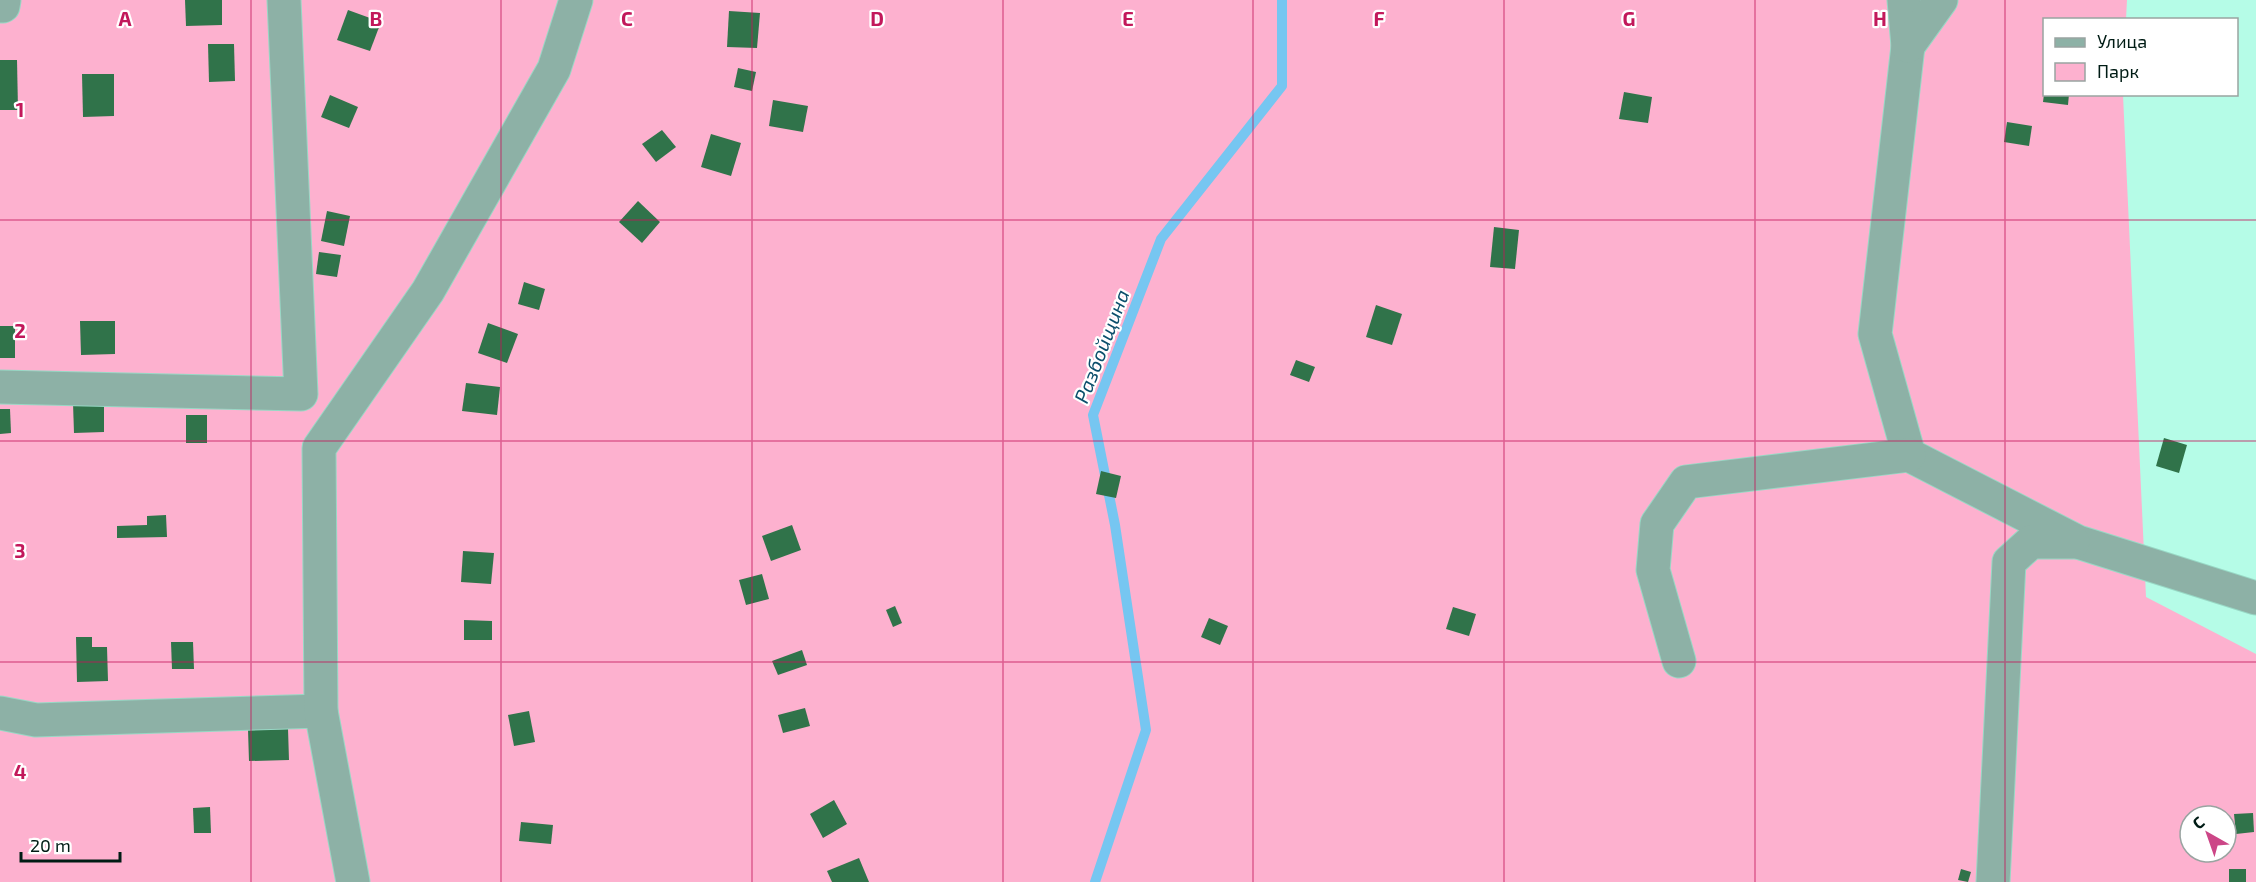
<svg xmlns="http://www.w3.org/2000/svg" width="2256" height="882" font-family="'Exo 2',sans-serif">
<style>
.green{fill:#fdb1cf;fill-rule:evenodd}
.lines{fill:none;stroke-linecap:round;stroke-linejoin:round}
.stream{stroke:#76c6f1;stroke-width:10}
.building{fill:#30734a}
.minor-casing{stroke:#98d8c5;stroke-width:35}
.minor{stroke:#8db1a6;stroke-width:33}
.grid{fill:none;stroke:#c2185b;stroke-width:1.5;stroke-opacity:0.55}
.labels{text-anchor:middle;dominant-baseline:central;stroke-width:4.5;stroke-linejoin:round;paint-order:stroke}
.water-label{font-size:20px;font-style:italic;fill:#0c4f6c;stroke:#fff}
.grid-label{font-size:20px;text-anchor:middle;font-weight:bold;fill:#c2185b;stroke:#fff;stroke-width:4.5;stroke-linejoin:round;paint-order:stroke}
</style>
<rect width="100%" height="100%" fill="#b5fce7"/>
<path class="green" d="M0 0H2127L2126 19 2044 20V94L2123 95 2146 597 2256 654V882H0ZM2190 816H2226V852H2190Z"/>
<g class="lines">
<polyline class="stream" points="1095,882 1146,730 1115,525 1093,415 1161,239 1282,86 1282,0"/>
</g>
<g class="building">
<polygon points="185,0 222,0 222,25 186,26"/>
<polygon points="348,10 381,22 370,51 337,40"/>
<polygon points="729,11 760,13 757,48 727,47"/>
<polygon points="208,44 234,44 235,81 209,82"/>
<polygon points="0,60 17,60 18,110 0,110"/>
<polygon points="738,68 756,72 752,91 734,87"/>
<polygon points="82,74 114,74 114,116 83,117"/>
<polygon points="1624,92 1652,97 1648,123 1619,119"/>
<polygon points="2044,94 2069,94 2068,105 2043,102"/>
<polygon points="330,95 358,107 349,128 321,117"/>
<polygon points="773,100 808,106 803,132 769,126"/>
<polygon points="2007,122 2032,126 2029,146 2004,142"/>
<polygon points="662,130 676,147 656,162 642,144"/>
<polygon points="711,134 741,143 731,176 701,167"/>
<polygon points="638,201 660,222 642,243 619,222"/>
<polygon points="327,211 350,216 344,246 321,241"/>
<polygon points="1494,227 1519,230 1515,269 1490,267"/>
<polygon points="319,252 341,255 337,277 316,274"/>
<polygon points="524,282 545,289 539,310 518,304"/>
<polygon points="1376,305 1402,314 1392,345 1366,337"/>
<polygon points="80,321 115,321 115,354 81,355"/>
<polygon points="488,323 518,334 507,363 478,353"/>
<rect x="0" y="326" width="15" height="32"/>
<polygon points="1296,360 1315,367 1309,382 1290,375"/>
<polygon points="466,383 500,387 497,415 462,411"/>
<polygon points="104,402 104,432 74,433 73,403"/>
<polygon points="0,409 10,409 11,433 0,434"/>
<rect x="186" y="415" width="21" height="28"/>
<polygon points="2164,438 2187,445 2179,473 2156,466"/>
<polygon points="1101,471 1121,476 1116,498 1096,494"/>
<polygon points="166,515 167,537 117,538 117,526 147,525 147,516"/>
<polygon points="792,525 801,550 771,561 762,536"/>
<polygon points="463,551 494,553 491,584 461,582"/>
<polygon points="762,574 769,599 746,605 739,580"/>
<polygon points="895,606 902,623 893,627 886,610"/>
<polygon points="1453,607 1476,614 1469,636 1446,629"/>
<polygon points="1209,618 1228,626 1220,645 1201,637"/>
<polygon points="464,620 492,621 492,640 464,640"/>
<polygon points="76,637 92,637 92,647 107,647 108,681 77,682"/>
<polygon points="171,642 193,642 194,669 172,669"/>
<polygon points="802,650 807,665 778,675 772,661"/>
<polygon points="805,708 810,726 783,733 778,715"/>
<polygon points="529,711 535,742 514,746 508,715"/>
<polygon points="288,729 289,760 249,761 248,730"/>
<polygon points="834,800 847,824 823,838 810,814"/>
<polygon points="210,807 211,833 194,833 193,808"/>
<polygon points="2253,813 2254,832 2236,834 2234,814"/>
<polygon points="521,822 553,825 551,844 519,841"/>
<polygon points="859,858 869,882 832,882 827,871"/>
<polygon points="1961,869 1971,872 1968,882 1958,880"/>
<rect x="2229" y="869" width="17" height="13"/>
</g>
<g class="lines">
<g class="minor-casing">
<g id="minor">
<polyline points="1904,0 1908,46 1875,334 1909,455 2078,542 2256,598"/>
<polyline points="0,6 3,6 4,0"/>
<polyline points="1908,46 1941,0"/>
<polyline points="0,387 301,394 284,0"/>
<polyline points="1679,661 1653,570 1657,524 1686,482 1909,455"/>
<polyline points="0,713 36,720 321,711"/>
<polyline points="353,882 321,711 319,448 428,291 554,69 576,0"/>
<polyline points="1993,882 2009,562 2031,542 2073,542"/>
</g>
</g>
<use href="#minor" class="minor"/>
</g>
<path class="grid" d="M251 0V882M501 0V882M752 0V882M1003 0V882M1253 0V882M1504 0V882M1755 0V882M2005 0V882M0 220H2256M0 441H2256M0 662H2256"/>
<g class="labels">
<g class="water-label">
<text transform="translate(1101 346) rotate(-69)">Разбойщина</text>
</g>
</g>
<g class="grid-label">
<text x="125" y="26">A</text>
<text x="376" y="26">B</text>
<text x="627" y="26">C</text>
<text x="877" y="26">D</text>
<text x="1128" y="26">E</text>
<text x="1379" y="26">F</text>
<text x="1629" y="26">G</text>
<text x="1880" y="26">H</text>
<text x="20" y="117">1</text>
<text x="20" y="338">2</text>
<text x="20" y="558">3</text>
<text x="20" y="779">4</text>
</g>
<rect x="2043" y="18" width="195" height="78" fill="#ffffff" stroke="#99a4a1" stroke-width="1.5"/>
<rect x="2055" y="38" width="30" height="9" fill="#8db1a6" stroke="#99a4a1" stroke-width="1.5"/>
<text x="2097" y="48" font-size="18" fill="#001c15">Улица</text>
<rect x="2055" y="63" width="30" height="18" fill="#fdb1cf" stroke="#99a4a1" stroke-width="1.5"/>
<text x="2097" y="78" font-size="18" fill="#001c15">Парк</text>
<g transform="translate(2208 834) rotate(320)"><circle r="28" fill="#ffffff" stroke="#99a4a1" stroke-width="1.5"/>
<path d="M0-4.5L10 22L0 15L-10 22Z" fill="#cc4687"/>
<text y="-9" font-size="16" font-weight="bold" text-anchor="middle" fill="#001c15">С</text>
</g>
<path d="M21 852v9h99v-9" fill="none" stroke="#001c15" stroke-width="3"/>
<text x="30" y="852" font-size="18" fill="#001c15" stroke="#ffffff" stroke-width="4.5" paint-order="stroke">20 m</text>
</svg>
